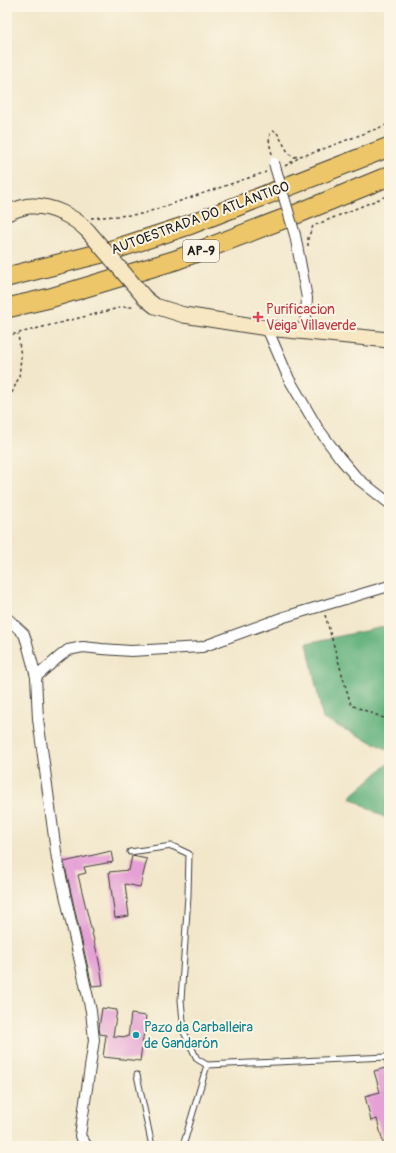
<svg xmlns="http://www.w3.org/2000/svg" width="396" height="1153" font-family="Pangolin,sans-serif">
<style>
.forest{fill:#65b27e;stroke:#40674d}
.building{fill:#e5a1d5}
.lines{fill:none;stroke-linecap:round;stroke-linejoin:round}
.lane-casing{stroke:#3c3a36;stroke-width:7}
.street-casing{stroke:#3c3a36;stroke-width:12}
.secondary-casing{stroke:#3c3a36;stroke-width:17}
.highway-casing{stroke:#3c3a36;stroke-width:21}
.path{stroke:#3c3a36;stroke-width:1.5;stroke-dasharray:3 3;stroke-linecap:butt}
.lane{stroke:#fff;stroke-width:5}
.street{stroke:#fff;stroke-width:10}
.secondary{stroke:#f7e8c3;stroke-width:15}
.highway{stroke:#ecc669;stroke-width:19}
.street-bridge-casing{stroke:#3c3a36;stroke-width:12;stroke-linecap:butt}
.secondary-bridge-casing{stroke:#3c3a36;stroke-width:17;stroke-linecap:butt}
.street-bridge{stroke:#fff;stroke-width:10}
.secondary-bridge{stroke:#f7e8c3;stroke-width:15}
.health-dot{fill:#e0444e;stroke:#fcf5e5;stroke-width:1.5}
.culture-dot{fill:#0f9aa8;stroke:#fcf5e5;stroke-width:1.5}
.labels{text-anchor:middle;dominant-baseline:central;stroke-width:4;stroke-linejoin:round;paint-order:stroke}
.shield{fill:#fcf5e5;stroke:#5f5d58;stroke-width:1}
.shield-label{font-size:13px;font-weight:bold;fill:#1c1c1c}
.street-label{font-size:14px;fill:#1c1c1c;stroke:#fcf5e5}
.health-label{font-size:14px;fill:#be3a42;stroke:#fcf5e5;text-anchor:start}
.culture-label{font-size:14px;fill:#0d838f;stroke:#fcf5e5;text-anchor:start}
</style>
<rect width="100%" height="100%" fill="#fcf5e5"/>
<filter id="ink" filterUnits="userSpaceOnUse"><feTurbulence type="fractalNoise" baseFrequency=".025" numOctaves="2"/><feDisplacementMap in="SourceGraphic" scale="8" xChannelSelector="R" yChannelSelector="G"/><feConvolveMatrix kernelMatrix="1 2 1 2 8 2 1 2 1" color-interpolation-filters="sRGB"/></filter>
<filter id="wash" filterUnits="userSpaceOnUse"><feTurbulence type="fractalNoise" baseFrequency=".012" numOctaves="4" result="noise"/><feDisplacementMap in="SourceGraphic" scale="16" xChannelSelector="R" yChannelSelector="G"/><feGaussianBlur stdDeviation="0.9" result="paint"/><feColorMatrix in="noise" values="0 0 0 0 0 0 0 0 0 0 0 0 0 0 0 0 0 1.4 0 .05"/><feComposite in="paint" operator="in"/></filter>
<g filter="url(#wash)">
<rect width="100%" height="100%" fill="#f2e7cb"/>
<g class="forest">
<polygon points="389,626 389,750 323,719 307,643"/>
<polygon points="389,763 389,820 350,797"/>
</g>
<g id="blocks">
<g class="building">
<polygon points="111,851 113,862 84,867 86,873 78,875 99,961 103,985 92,986 64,862"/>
<polygon points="132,856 147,859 140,887 125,884 129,916 115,918 109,872 129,870"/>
<polygon points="102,1008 117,1010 113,1036 128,1037 131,1014 146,1016 140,1061 103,1057 106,1035 100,1034 99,1028"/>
<polygon points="389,1067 389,1146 384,1146 377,1119 371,1121 365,1096 380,1092 374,1071"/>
</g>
</g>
</g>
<g filter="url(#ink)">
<use href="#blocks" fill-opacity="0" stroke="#3c3a36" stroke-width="1"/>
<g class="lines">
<g class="lane-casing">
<g id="lane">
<polyline points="130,852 172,846 189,854 188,896 181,1000 184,1032 197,1059 207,1065"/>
<polyline points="137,1075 152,1146"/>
<polyline points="183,1146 207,1065 387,1057 388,1063"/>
</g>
</g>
<g class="street-casing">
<g id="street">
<polyline points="295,235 307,298 305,331"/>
<polyline points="267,328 289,379 317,427 340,458 357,478 389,503"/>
<polyline points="7,618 24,634 27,643 36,677 38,719 57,859 91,1011 94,1040 80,1136 87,1146"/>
<polyline points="36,677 59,657 68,650 83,647 102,649 131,651 202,647 284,617 389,586"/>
</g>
</g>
<g class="secondary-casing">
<g id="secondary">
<path d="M7 213C15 210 23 206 31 206 52 205 74 217 88 231"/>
<polyline points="145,298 155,306 184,315 267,328 389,340"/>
</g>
</g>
<g class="highway-casing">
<g id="highway">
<polyline points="7,277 106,252 189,225 389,147"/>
<polyline points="7,308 50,298 176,260 299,213 389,176"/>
</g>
</g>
<g class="path">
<path d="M272 154C270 146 267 137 272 131H276L289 154 294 157 310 154 389 124"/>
<polyline points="285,166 300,157"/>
<polyline points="91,218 142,214 266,172"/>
<polyline points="308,246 308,238 313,226 389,195"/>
<polyline points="7,336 123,307 135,307"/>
<polyline points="7,404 19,377 21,357 18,334"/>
<polyline points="325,615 351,705 389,720"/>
</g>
<use href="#lane" class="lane"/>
<use href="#street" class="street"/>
<use href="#secondary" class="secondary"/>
<use href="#highway" class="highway"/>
<g class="street-bridge-casing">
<polyline id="street-bridge" points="274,163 295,235"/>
</g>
<g class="secondary-bridge-casing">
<polyline id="secondary-bridge" points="88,231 145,298"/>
</g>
<use href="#street-bridge" class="street-bridge"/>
<use href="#secondary-bridge" class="secondary-bridge"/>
</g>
</g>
<path class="health-dot" d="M256 311h4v4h4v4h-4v4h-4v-4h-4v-4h4z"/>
<circle class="culture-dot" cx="136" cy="1035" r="4"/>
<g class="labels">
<rect class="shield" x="183" y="240" width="36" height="22" rx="3"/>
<g class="shield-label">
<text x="201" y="251">AP-9</text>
</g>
<g class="street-label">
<text transform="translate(200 218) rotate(-20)">AUTOESTRADA DO ATLÁNTICO</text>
</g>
<g class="health-label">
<text x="266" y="309">Purificacion<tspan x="266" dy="16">Veiga Villaverde</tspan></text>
</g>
<g class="culture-label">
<text x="144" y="1027">Pazo da Carballeira<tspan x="144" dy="16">de Gandarón</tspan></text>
</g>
</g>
<rect width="396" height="1153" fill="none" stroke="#fcf5e5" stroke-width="24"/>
</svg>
